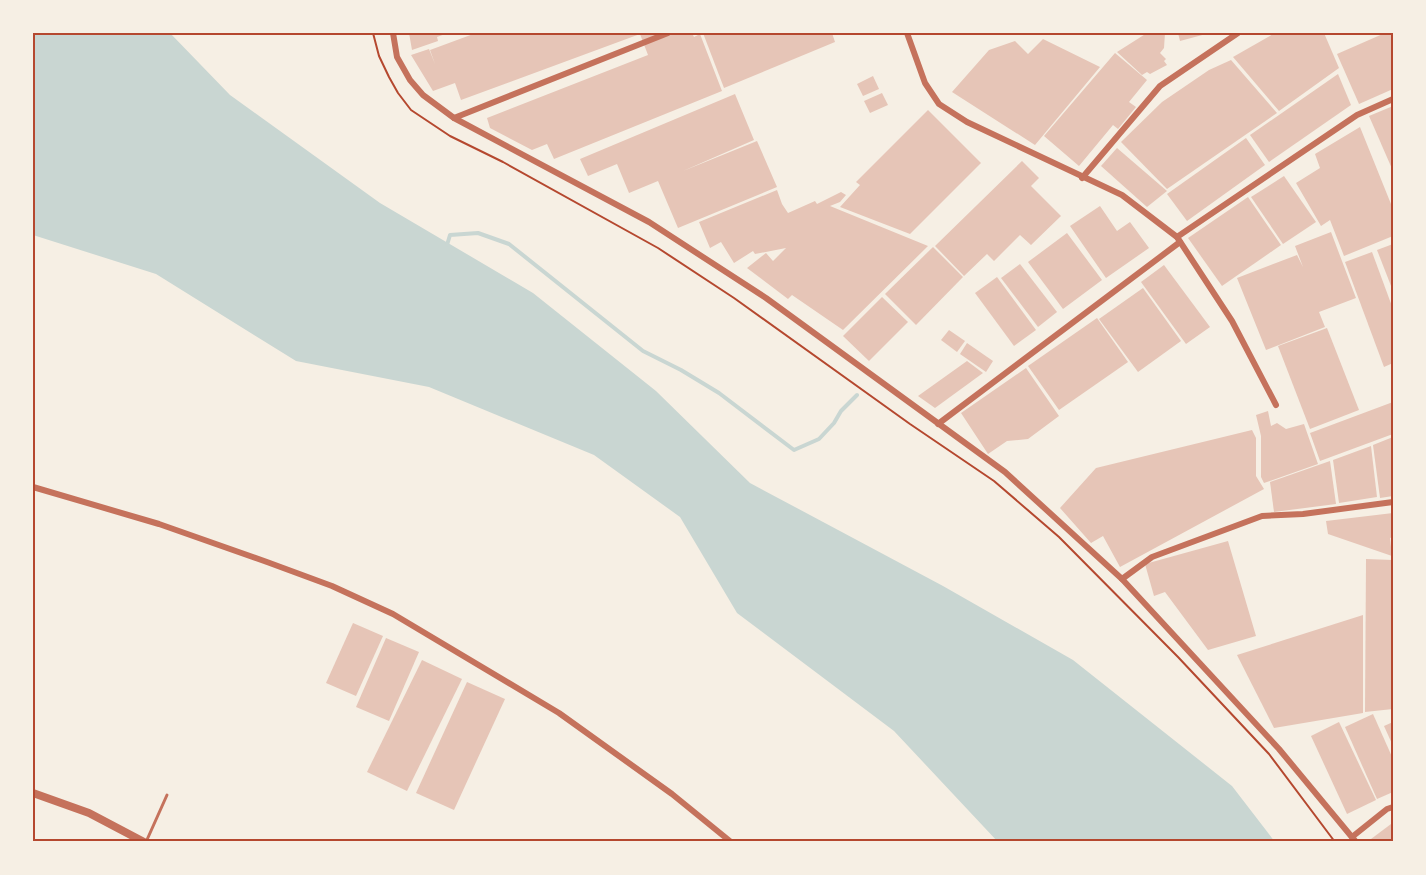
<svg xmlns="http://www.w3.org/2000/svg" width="1426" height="875" font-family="Poppins,sans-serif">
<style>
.water{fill:#c9d6d2}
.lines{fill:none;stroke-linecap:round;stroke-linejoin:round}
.stream{stroke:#c9d6d2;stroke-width:4}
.building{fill:#e6c5b7}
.path{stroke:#b5482f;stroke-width:2}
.service{stroke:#c5725c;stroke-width:3}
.minor{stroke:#c5725c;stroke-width:6}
.tertiary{stroke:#c5725c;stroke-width:8}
.neatline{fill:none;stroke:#b5482f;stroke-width:2}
</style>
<rect width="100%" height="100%" fill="#f6efe4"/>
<polygon class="water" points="33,33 170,33 230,95 380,203 533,293 656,391 750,483 943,586 1073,660 1232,786 1275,842 998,842 894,731 737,613 680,517 594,455 429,387 296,361 156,274 33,235"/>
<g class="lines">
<polyline class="stream" points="447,245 450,235 478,233 509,244 643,351 681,370 719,393 794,450 819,439 834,423 841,411 857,395"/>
</g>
<g class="building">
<polygon points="409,33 448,33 437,37 438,41 412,50"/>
<polygon points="476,33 692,33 694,37 700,34 722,91 554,159 547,144 532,150 490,128 487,118 648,55 640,34 461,100 455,83 433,91 411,55 429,49 435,64 430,50"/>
<polygon points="703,33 832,33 835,42 724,88"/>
<polygon points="1147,33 1165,33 1164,48 1160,53 1166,59 1164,61 1167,65 1150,74 1147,72 1142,75 1117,52"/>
<polygon points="1178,33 1206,33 1206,34 1180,41"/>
<polygon points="1275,33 1324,33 1339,68 1279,111 1233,57"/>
<polygon points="1385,33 1393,33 1393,89 1359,104 1337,54"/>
<polygon points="1043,39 1100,67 1035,145 952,92 989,50 1015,41 1028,54"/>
<polygon points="1115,53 1147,80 1129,102 1136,107 1118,129 1113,125 1079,166 1044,136"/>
<polygon points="1231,60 1277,113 1167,189 1121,142 1162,102 1209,70"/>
<polygon points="1338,74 1351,105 1269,162 1250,135"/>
<polygon points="873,76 879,89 863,96 857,84"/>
<polygon points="882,93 888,105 870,113 864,101"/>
<polygon points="735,94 754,140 683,171 757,141 777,187 678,228 658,181 629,193 617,164 588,176 580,159"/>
<polygon points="1393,106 1393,171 1369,116"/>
<polygon points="928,110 981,163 910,234 840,207 860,185 856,182"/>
<polygon points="1360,127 1393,209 1393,236 1344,256 1330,220 1321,226 1296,183 1320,168 1315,154"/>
<polygon points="1246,138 1265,165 1187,221 1167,194"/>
<polygon points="1117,148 1167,191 1147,207 1101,166"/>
<polygon points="1022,161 1039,178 1031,186 1061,216 1031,245 1020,235 994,261 987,254 964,276 935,246"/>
<polygon points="1284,176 1316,222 1283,244 1251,197"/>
<polygon points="777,190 782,204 788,213 815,201 817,204 841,192 846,195 840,202 830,206 928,246 843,330 792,295 788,299 747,268 766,253 773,261 786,248 755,254 753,251 734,263 721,242 710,248 699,222"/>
<polygon points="1248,197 1281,245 1222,286 1188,238"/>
<polygon points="1100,206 1117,231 1130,222 1149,248 1106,278 1070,226"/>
<polygon points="1331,232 1356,298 1319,312 1325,327 1266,350 1237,278 1297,255 1303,267 1295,246"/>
<polygon points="1067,233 1102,280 1063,309 1028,262"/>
<polygon points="1393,244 1393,291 1377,250"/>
<polygon points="933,247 963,277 916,325 885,294"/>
<polygon points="1372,252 1393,309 1393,363 1384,367 1345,262"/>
<polygon points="1020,264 1057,312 1038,327 1001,278"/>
<polygon points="1164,265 1210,327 1186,344 1141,282"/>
<polygon points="997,277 1036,330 1014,346 975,293"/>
<polygon points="1143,288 1181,341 1138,372 1099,319"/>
<polygon points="882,297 908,322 869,361 843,336"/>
<polygon points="1097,318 1128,362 1059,410 1028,366"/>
<polygon points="1327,328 1359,410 1310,429 1278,346"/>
<polygon points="949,330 965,341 957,352 941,340"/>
<polygon points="967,343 993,361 986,372 960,354"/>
<polygon points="967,361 983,373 935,408 918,396"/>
<polygon points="1026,368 1059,416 1028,439 1007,441 988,454 961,413"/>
<polygon points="1393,402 1393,434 1320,461 1310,433"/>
<polygon points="1268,411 1271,426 1277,423 1286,429 1304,424 1318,464 1264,483 1261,477 1261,436 1256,415"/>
<polygon points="1252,430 1256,438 1256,476 1264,489 1120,567 1103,536 1091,543 1060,508 1096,468"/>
<polygon points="1393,437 1393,496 1380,498 1373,445"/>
<polygon points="1371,446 1377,497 1339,503 1333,460"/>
<polygon points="1330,461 1336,504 1274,512 1270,482"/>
<polygon points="1393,513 1393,537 1390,538 1392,556 1328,534 1326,521"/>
<polygon points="1228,541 1256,636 1208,650 1165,592 1154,596 1145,564"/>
<polygon points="1366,559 1393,560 1393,709 1365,712"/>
<polygon points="1363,615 1363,713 1274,728 1237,655"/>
<polygon points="353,623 383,636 356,696 326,683"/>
<polygon points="386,638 419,652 389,721 356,707"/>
<polygon points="422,660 462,679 407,791 367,772"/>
<polygon points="467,682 505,699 454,810 416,793"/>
<polygon points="1373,714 1393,759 1393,792 1377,799 1345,727"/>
<polygon points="1339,722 1376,800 1347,814 1311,736"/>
<polygon points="1393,722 1393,746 1384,726"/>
<polygon points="1391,824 1393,827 1393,842 1367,842"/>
</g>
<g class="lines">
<polyline class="path" points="373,33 379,56 389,77 398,93 411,110 450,136 503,162 658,248 734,298 910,424 994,481 1059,537 1178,657 1269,754 1335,842"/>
<polyline class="service" points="146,842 167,795"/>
<g class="minor">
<polyline points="393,33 397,57 410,80 423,95 454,118 649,222 766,298 1005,472 1122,579 1279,749 1356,842"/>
<polyline points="907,33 925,83 939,104 967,122 1122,195 1177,237 1232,321 1276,405"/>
<polyline points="454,118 668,33"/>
<polyline points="1082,178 1160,86 1238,33"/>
<polyline points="1177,237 1357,115 1393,99"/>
<polyline points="938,424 1180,242"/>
<polyline points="33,487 159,524 267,562 332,586 393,614 559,713 672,794 731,842"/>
<polyline points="1122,579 1152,557 1262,516 1303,514 1393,502"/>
<polyline points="1352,837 1387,809 1393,807"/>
</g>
<polyline class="tertiary" points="33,793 89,813 144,842"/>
</g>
<rect width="1426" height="875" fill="none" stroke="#f6efe4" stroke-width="69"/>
<rect x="34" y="34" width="1358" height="806" class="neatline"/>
</svg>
